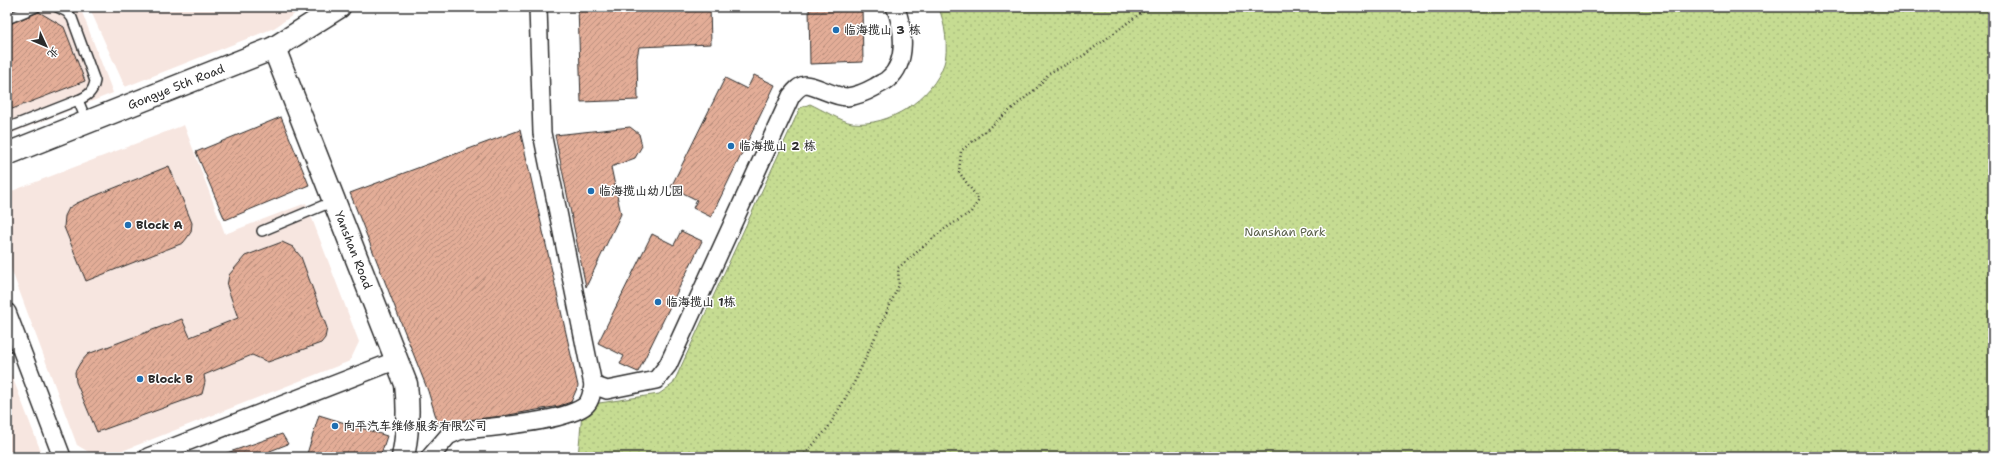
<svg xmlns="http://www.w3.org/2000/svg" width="2000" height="464" font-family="'Shantell Sans','LXGW WenKai TC',sans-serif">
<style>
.built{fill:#f7e6e0}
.park{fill:url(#park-dots);stroke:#78845e}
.building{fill:url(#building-hatch);stroke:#2b2b2b}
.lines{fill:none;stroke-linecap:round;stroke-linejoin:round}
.lane-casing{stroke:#2b2b2b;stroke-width:12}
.street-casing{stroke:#2b2b2b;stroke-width:20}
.secondary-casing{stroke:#2b2b2b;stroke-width:25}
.path{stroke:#2b2b2b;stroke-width:2.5;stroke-dasharray:1 3;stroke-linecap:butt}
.lane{stroke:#fff;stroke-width:9}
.street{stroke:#fff;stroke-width:17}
.secondary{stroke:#fff;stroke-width:22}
.poi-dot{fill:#1f6fb2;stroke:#fff;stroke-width:1.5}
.labels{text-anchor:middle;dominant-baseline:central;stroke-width:3;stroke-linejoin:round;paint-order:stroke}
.poi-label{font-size:12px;font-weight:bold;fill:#2b2b2b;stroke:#fff;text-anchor:start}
.street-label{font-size:12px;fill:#2b2b2b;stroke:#fff}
.park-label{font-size:12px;fill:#5a604a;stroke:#fff}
</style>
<defs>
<pattern id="park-dots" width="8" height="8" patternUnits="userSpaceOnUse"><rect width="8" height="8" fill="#c6dc92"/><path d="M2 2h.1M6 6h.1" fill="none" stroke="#aabd7e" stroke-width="1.8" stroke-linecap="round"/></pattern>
<pattern id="building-hatch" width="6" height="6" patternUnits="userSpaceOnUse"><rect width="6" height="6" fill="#e3ad97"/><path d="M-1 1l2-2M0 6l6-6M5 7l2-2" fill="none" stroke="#b88d7b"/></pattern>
</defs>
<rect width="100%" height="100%" fill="#fff"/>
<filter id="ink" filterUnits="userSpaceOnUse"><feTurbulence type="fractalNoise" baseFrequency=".025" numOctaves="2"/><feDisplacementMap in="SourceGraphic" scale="8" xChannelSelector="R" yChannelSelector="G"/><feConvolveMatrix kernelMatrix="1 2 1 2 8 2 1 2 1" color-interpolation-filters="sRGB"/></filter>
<g filter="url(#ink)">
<g class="built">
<polygon points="7,7 80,7 113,93 7,135"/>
<polygon points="89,7 305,7 274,28 125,87"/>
<polygon points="184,125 225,234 306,203 359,342 350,361 107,457 97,457 77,445 7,258 7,193"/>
<polygon points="7,363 43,457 7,457"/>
</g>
<path class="park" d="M938 7H1993V457H578L583 402 586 405 659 394 673 384 800 108 810 104C821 109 841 121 852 123 889 127 932 99 944 64 949 51 945 20 938 7Z"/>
<g class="building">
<polygon points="578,7 710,7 711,44 639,47 637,58 638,100 581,102"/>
<polygon points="809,7 862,7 863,62 810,64"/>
<polygon points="39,12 64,27 85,81 7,111 7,25"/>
<polygon points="754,75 775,85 711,217 693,208 697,200 671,187 725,78 747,89"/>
<polygon points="281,117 309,185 225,220 196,152"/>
<polygon points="630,127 639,134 642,146 635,158 611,167 621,214 586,287 555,135"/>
<polygon points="520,130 578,386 571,402 559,406 503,416 458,421 439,427 428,391 350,193"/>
<polygon points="169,166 192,223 191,232 187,238 183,243 86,281 64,227 65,216 69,208 77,203"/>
<polygon points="681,231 702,241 638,372 620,364 624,356 598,343 652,234 674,245"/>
<polygon points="282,242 293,247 301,257 327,328 325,338 321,343 268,362 252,355 204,375 205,382 202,394 97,432 76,382 75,372 80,363 88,354 182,319 190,337 238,318 227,286 229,275 245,256"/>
<polygon points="319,415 387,436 380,457 306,457"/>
<polygon points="282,434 288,444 270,451 272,457 222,457 221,455"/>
</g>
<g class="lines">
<g class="lane-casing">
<g id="lane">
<polyline points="7,19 36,7"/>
<polyline points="78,100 87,122"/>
<path d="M7 128 78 100C88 96 93 92 95 81L72 18 67 12 57 7"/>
<polyline points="262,231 334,201"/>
</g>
</g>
<g class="street-casing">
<g id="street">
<path d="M538 7 542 133 593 385 607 390 656 380 668 365 791 96C795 91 799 86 805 85 816 85 833 97 847 97 857 96 866 92 875 87 879 84 885 82 888 79 908 63 904 27 895 7"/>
<polyline points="7,312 62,457"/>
<polyline points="148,457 397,360"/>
<path d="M430 457 448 436 459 431C487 427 567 422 586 405 591 400 592 392 593 385"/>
</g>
</g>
<g class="secondary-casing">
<g id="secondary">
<path id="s1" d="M274 48 406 384C409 410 408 432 403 457"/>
<path id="s2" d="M7 154 274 48 339 7"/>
</g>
</g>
<polyline class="path" points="802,457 828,428 855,381 899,285 898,268 943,230 971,212 979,200 959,172 961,151 1038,87 1049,73 1083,56 1149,7"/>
<use href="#lane" class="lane"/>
<use href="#street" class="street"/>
<use href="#secondary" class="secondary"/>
</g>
</g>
<g class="poi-dot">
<circle cx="836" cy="30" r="4"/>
<circle cx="731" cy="146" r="4"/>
<circle cx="591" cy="191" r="4"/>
<circle cx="128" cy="225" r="4"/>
<circle cx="658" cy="302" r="4"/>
<circle cx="140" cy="379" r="4"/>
<circle cx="335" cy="426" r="4"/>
</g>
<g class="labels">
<g class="poi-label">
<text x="844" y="30">临海揽山 3 栋</text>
<text x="739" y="146">临海揽山 2 栋</text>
<text x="599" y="191">临海揽山幼儿园</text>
<text x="136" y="225">Block A</text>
<text x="666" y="302">临海揽山 1栋</text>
<text x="148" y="379">Block B</text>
<text x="343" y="426">向平汽车维修服务有限公司</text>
</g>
<g class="street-label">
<text stroke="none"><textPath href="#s2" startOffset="182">Gongye 5th Road</textPath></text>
<text stroke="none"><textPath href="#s1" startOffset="217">Yanshan Road</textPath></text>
</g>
<g class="park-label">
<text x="1285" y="232">Nanshan Park</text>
</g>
</g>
<rect width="2000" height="464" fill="none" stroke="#fff" stroke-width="24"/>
<rect x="12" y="12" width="1976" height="440" fill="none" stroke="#2b2b2b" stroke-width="1.5" filter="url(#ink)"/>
<g transform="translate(46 46) rotate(134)" stroke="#ffffff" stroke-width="3" paint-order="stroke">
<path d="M0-3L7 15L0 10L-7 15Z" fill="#2b2b2b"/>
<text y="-6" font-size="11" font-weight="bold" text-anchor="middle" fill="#2b2b2b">北</text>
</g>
</svg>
